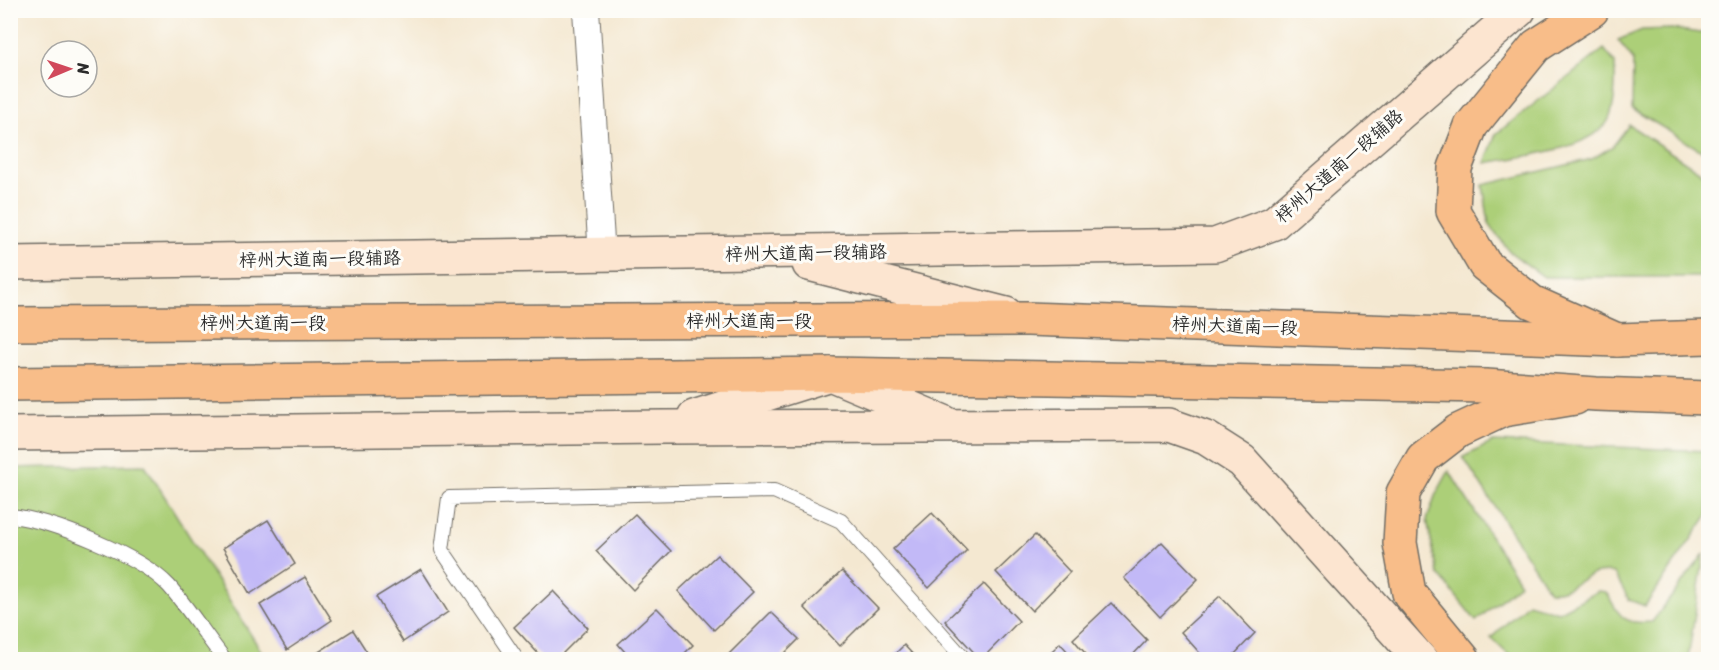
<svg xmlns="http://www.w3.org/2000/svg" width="1719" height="670" font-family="Sriracha,'LXGW WenKai TC',sans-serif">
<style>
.green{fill:#accf78;stroke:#6c7d52;stroke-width:1.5}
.building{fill:#c2b9f7}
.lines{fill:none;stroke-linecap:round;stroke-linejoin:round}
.service-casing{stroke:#716d65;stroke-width:16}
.minor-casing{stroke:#716d65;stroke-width:28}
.secondary-casing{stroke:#716d65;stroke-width:36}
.primary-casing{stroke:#716d65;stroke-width:36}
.trunk-casing{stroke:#716d65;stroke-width:36}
.service{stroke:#fff;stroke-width:14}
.minor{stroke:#fff;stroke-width:26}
.secondary{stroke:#fce5d0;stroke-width:33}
.primary{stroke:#f8bd89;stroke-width:33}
.trunk{stroke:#f8bd89;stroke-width:33}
.labels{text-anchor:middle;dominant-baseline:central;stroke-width:6;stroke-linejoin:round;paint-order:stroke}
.street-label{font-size:18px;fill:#2b2b2b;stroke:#fdfcf7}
</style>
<rect width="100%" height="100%" fill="#fdfcf7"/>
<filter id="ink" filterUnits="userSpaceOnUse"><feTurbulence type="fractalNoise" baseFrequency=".0167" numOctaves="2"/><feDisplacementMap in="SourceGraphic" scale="12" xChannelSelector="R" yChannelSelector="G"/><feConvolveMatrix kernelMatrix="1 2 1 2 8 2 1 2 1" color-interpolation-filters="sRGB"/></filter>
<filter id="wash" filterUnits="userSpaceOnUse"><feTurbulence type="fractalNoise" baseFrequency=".008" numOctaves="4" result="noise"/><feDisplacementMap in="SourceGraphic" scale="24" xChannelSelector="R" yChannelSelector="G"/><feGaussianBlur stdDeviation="1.35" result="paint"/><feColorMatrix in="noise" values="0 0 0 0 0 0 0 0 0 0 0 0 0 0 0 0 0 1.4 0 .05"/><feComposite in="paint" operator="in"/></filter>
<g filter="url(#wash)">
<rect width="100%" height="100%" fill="#f4e8d1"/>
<g class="green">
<polygon points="1672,29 1708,34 1708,155 1632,109 1633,60 1618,40 1642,30"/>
<path d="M1604 49 1615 63C1615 80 1616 103 1609 119 1595 150 1516 157 1485 163L1496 134Z"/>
<polygon points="1629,125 1708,177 1708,277 1544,277 1510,252 1489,224 1483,185 1592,159 1613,146"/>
<path d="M1493 442 1708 451V515L1645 606 1629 600 1614 573C1584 567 1575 594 1549 591L1463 457Z"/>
<polygon points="145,465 266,659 11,659 10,468"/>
<polygon points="1449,471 1520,583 1476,621 1438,574 1427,520 1435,496"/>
<path d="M1704 554 1688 659H1513L1491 638 1528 603 1558 612 1598 591 1606 592C1620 616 1622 625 1652 622Z"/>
</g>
<g id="blocks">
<g class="building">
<polygon points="932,513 967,550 929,588 893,549"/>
<polygon points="635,514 671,551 633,590 596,551"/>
<polygon points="268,520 295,564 250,594 223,548"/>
<polygon points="1035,535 1070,572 1032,611 996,572"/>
<polygon points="1162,542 1198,579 1160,617 1124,578"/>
<polygon points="717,555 753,592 714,630 678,591"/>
<polygon points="421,569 448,612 403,642 376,597"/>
<polygon points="842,571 878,608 840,646 804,607"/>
<polygon points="305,577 332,620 287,650 260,605"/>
<polygon points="984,584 1019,621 981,660 945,621"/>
<polygon points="553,591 588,628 556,660 544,660 514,627"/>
<polygon points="1220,596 1255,633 1229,660 1206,660 1181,632"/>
<polygon points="1111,603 1147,640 1128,660 1091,660 1073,639"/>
<polygon points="657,608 693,645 678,660 632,660 618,644"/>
<polygon points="771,612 799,639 778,660 723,660"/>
<polygon points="353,630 372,660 306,660"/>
<polygon points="1060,643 1075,660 1043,660"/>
<polygon points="904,645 918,660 889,660"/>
</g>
</g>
</g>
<g filter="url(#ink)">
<use href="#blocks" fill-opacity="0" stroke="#716d65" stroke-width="1.5"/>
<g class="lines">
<g class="service-casing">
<g id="service">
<path d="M10 516C52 520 141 556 169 586 189 609 206 636 225 660"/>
<polyline points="517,660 442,550 449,498 774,491 841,521 965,660"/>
</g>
</g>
<g class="minor-casing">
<polyline id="minor" points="586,10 602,256"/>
</g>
<g class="secondary-casing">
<g id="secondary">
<polyline points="10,263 1215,245 1274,223 1519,10"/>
<polyline points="809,264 1006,314"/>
<polyline points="694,417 830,374 944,422"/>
<polyline points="10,434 664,427 1169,425 1206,438 1242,461 1421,660"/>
</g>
</g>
<g class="primary-casing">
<g id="primary">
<polyline points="1592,10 1536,46 1471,126 1455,168 1453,211 1485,265 1532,302 1617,340"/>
<polyline points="1464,660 1409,593 1400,543 1403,493 1423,458 1458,431 1503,410 1575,398"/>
</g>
</g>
<g class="trunk-casing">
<g id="trunk">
<polyline points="10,324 1028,319 1617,340 1708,337"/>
<polyline points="10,384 830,374 1486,386 1596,394 1708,398"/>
</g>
</g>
<use href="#service" class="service"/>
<use href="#minor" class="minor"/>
<use href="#secondary" class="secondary"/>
<use href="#primary" class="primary"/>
<use href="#trunk" class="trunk"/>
</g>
</g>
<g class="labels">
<g class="street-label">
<text transform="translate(1339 166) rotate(-41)">梓州大道南一段辅路</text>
<text transform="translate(806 253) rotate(-1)">梓州大道南一段辅路</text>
<text transform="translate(320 259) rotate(-1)">梓州大道南一段辅路</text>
<text x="749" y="321">梓州大道南一段</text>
<text x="263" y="323">梓州大道南一段</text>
<text transform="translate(1235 326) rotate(2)">梓州大道南一段</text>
</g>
</g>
<rect width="1719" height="670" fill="none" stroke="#fdfcf7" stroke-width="36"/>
<g transform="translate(69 69) rotate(88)"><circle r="28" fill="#fdfcf7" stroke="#a9a8a5" stroke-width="1.5"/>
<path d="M0-4.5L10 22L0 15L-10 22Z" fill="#d1495b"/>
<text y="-9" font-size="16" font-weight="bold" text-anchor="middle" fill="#2b2b2b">N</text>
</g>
</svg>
